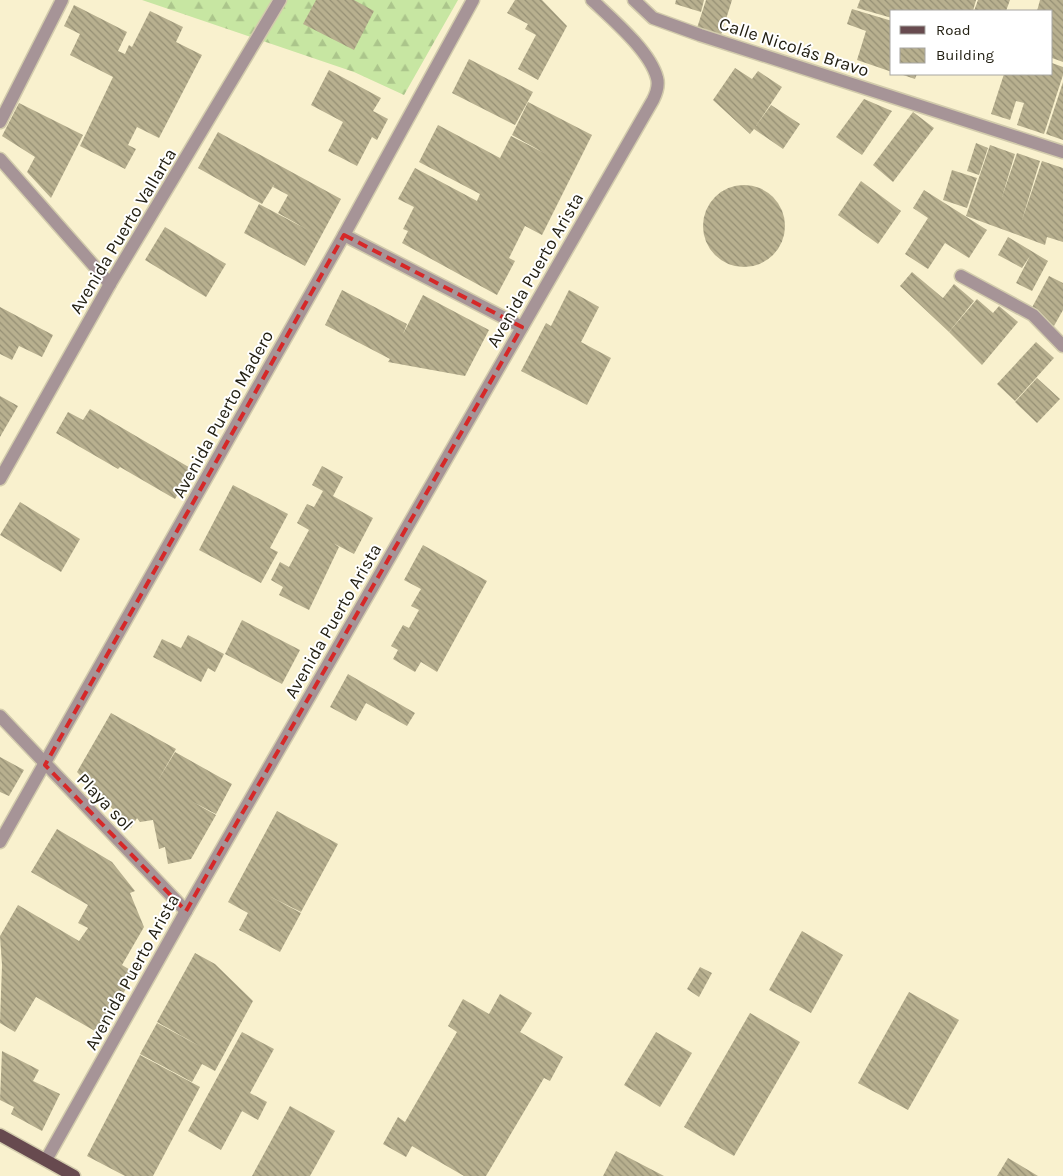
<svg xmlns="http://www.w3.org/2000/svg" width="1063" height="1176" font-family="Karla,sans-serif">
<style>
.forest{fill:url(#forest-firs)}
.building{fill:url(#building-back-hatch)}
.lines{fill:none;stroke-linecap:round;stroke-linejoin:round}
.minor-casing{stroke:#d2cbac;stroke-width:15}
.major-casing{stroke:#d2cbac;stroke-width:15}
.minor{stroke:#a69497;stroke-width:12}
.major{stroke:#674a4f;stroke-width:12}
.marked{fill:none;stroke:#d62828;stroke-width:4;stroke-dasharray:10 6;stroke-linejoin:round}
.labels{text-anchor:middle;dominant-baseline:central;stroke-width:4;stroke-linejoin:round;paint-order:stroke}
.street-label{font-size:18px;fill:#232013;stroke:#fff}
</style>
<defs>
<pattern id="forest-firs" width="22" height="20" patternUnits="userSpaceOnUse" patternTransform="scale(1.25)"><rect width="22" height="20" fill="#c7e6a2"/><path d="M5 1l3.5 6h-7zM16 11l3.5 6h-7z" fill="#abc58b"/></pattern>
<pattern id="building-back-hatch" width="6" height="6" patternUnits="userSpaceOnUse" patternTransform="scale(1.25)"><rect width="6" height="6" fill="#b8b08f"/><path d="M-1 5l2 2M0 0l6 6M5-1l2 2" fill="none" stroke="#958f74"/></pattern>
</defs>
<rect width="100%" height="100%" fill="#f9f1ce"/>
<polygon class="forest" points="142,0 458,0 404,95 354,72"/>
<g class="building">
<polygon points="316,0 354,0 374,11 354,50 303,24"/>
<polygon points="515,0 542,0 567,26 538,80 518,69 536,35 525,29 528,24 507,13"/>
<polygon points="676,0 704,0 701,12 675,4"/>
<polygon points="706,0 732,0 721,35 697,28"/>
<polygon points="860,0 976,0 973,11 892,11 892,18 857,8"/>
<polygon points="978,0 1010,0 1006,11 974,11"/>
<polygon points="1040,0 1063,0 1063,62 1052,58 1052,11 1037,11"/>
<polygon points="74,5 127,32 118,51 125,54 129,45 132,47 150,11 183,27 176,42 202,55 159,138 137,127 128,145 136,149 125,169 80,146 113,77 70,55 80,34 64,26"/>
<polygon points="852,9 892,21 892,72 857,60 866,31 847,24"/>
<polygon points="469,59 533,92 515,125 452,93"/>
<polygon points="1052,63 1063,67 1063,75 1044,134 1017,125 1024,103 1016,101 1010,120 991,114 1004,74 1052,74"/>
<polygon points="735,68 752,79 758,71 782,87 756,126 771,105 800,124 783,149 754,129 750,134 713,100"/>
<polygon points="329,70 381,98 373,111 388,119 377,140 372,137 357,166 328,151 343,122 311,105"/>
<polygon points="900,74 917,74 915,79"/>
<polygon points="1063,82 1063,140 1046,134"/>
<polygon points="864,99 892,111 862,155 836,137"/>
<polygon points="528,102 592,135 542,235 525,226 509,258 515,261 497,295 402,243 408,231 403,229 414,207 398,199 415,168 477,201 480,194 419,162 438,125 500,158 511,136 546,154 512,135"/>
<polygon points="19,103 83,135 51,198 27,172 35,157 2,136"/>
<polygon points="913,112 934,128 893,182 873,165"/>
<polygon points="218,132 341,199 305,266 244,233 259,204 308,230 278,213 288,195 273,187 275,183 262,204 198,168"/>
<polygon points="976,143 988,148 979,175 967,171"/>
<polygon points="990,145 1015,154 1002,197 1017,153 1040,161 1022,220 1042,161 1063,168 1063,242 1047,237 1045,245 966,216"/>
<polygon points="952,170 977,178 967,208 943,200"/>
<polygon points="861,181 901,211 878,244 838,215"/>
<circle cx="744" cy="226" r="41"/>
<polygon points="924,190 987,230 969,258 945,243 928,269 905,254 928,218 913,208"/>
<polygon points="165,227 226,264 206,297 145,260"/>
<polygon points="1008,237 1048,261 1032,291 1016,283 1030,256 1022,268 998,255"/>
<polygon points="912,272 943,298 954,284 974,301 949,332 900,286"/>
<polygon points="1049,276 1063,283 1063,310 1054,326 1029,313"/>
<polygon points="342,290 407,324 403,334 423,295 489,330 465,376 388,362 390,359 325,325"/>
<polygon points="569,290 599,307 581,342 611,358 587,405 521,371 546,323 551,326"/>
<polygon points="977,299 993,313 999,306 1018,322 982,365 949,332"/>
<polygon points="0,307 53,335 42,357 19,346 12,360 0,354"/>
<polygon points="1036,342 1054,358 1015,401 997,384"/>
<polygon points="1037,378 1060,399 1037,423 1015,402"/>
<polygon points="0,396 18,406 0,437"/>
<polygon points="90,409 192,469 175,499 120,467 118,469 56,433 68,412 83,420"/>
<polygon points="322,466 343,477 333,496 373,518 354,554 333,543 339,547 309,610 279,595 283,587 271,580 280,562 289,567 309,530 297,523 307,504 314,507 323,491 312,485"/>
<polygon points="233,485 288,514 270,548 278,552 261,583 199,550"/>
<polygon points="20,502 80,539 61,572 0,535"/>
<polygon points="423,545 487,581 437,672 421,662 415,672 393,659 398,650 391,646 403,625 409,628 419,610 411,606 421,589 404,580"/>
<polygon points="242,620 300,650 282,684 225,654"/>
<polygon points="188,635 224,654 215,672 208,668 201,682 153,657 162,639 181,648"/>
<polygon points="348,674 415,713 407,726 366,703 356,721 330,707"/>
<polygon points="111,713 176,749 157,782 175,752 232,784 216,814 191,801 216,815 191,859 168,864 165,847 159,849 153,820 140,822 137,818 131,828 77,772"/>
<polygon points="0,757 24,770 9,796 0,792"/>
<polygon points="277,811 338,844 301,912 269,896 301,913 280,952 239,930 248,913 228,902"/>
<polygon points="57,829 112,862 135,891 130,893 144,927 122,965 135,973 100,1034 36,997 15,1032 0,1023 2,965 0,936 18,905 79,941 88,928 78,923 88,905 31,872"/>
<polygon points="802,931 843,955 811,1013 769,990"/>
<polygon points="195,953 215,964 253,1001 215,1071 202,1064 192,1082 140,1054 157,1023 203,1048 157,1022"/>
<polygon points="700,967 712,973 699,997 687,989"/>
<polygon points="909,992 959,1020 908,1110 858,1083"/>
<polygon points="500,994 532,1013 520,1032 563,1057 550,1081 544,1078 486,1176 464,1176 412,1146 406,1157 383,1144 398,1117 405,1122 457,1032 448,1026 463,999 489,1014"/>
<polygon points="750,1013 800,1042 734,1156 684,1127"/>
<polygon points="242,1032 274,1049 250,1093 267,1102 258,1120 242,1111 221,1150 188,1131"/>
<polygon points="656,1032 692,1053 660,1107 624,1085"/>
<polygon points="2,1051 39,1070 33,1081 60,1094 42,1131 11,1114 14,1107 0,1100"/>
<polygon points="140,1055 200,1087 153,1176 125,1176 87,1156"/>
<polygon points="290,1106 335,1131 310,1176 252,1176"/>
<polygon points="616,1151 664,1176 603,1176"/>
<polygon points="1008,1158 1038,1176 997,1176"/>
</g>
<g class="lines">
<g class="minor-casing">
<g id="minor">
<polyline points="634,0 653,18 700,35 1063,152"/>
<polyline points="0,122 62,0"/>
<polyline points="0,159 110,284"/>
<polyline points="344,235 522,327"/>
<polyline points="961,276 1033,315 1063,346"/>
<polyline points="0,479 110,284 280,0"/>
<polyline points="0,716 186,911"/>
<polyline points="0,842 344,235 473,0"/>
<path d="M46 1160 186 911 653 100C656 94 659 85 657 78 650 51 612 19 592 0"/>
</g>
</g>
<g class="major-casing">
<polyline id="major" points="0,1135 74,1176"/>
</g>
<use href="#minor" class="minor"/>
<use href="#major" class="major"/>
</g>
<path class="marked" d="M344 235 522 327 186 911 45 765Z"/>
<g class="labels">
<g class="street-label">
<text transform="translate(794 47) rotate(18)">Calle Nicolás Bravo</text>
<text transform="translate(123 231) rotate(-59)">Avenida Puerto Vallarta</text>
<text transform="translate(535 270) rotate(-60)">Avenida Puerto Arista</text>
<text transform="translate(223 414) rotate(-61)">Avenida Puerto Madero</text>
<text transform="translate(333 621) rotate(-60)">Avenida Puerto Arista</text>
<text transform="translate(105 802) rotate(46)">Playa sol</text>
<text transform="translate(132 972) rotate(-61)">Avenida Puerto Arista</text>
</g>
</g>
<rect x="890" y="10" width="162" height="65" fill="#ffffff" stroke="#a7a6a1"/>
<rect x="900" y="26" width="25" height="8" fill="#674a4f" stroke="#a7a6a1"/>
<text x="936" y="35" font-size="15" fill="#232013">Road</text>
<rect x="900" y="48" width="25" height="15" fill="url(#building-back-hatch)" stroke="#a7a6a1"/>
<text x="936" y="60" font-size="15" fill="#232013">Building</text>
</svg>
